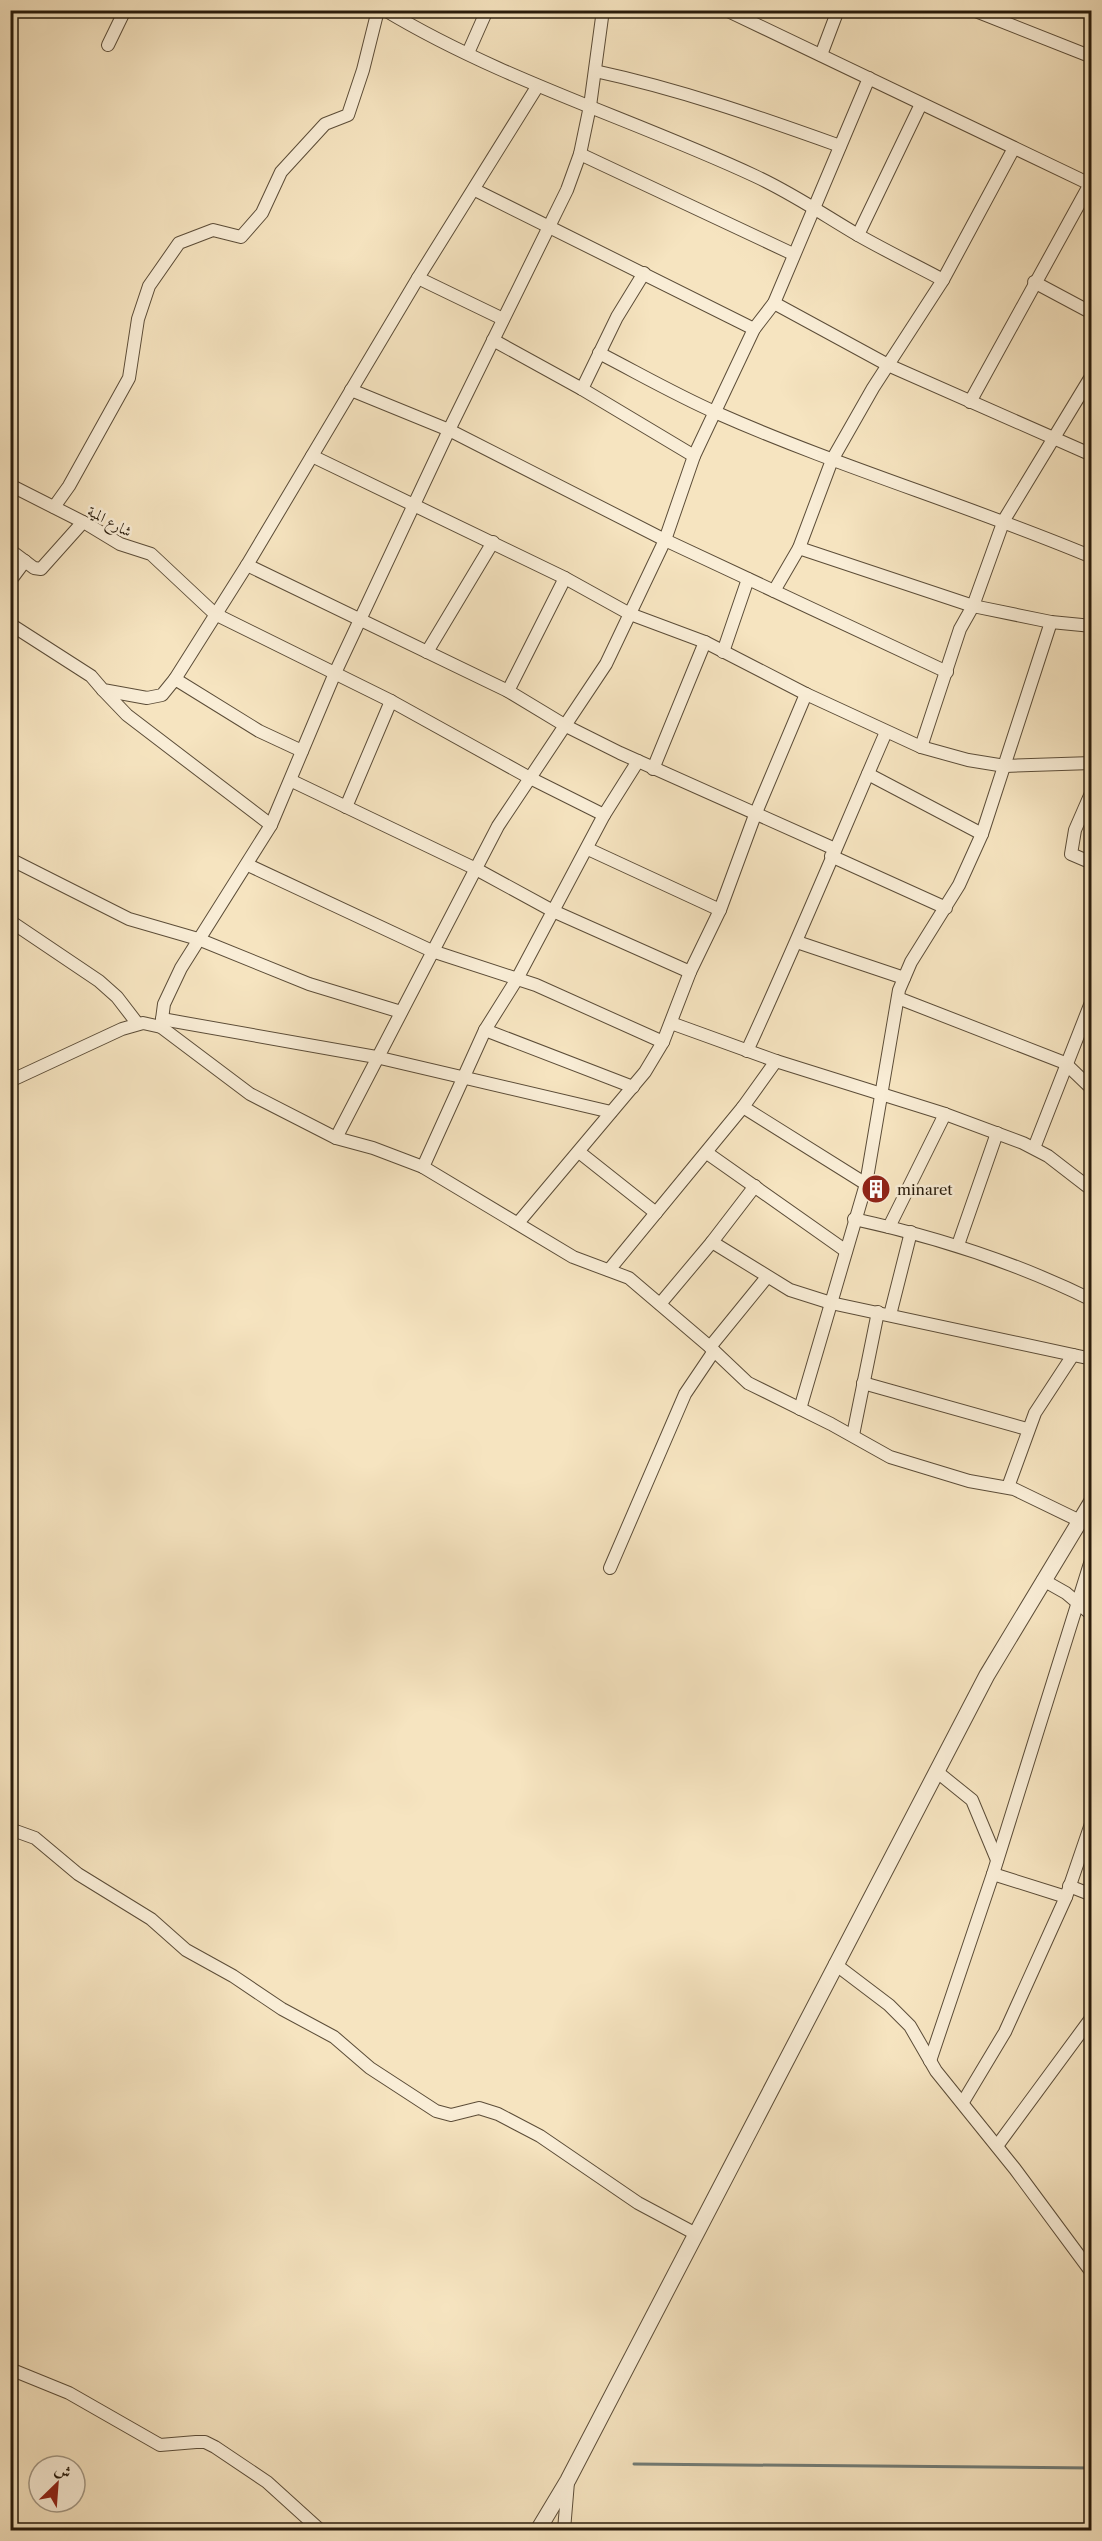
<svg xmlns="http://www.w3.org/2000/svg" width="1102" height="2541" font-family="'Libre Caslon Text',Amiri,serif">
<style>
.lines{fill:none;stroke-linecap:round;stroke-linejoin:round}
.stream{stroke:#717c76;stroke-width:3}
.minor-casing{stroke:#5c4d38;stroke-width:14}
.tertiary-casing{stroke:#5c4d38;stroke-width:17}
.minor{stroke:#f9edd6;stroke-width:12}
.tertiary{stroke:#f9edd6;stroke-width:15}
.labels{text-anchor:middle;dominant-baseline:central;stroke-width:5;stroke-linejoin:round;paint-order:stroke}
.street-label{font-size:15px;fill:#281b0b;stroke:#f9edd6}
.poi-label{font-size:15px;fill:#281b0b;stroke:#f9edd6;text-anchor:start}
</style>
<rect width="100%" height="100%" fill="#f6e4c0"/>
<filter id="stains"><feTurbulence type="fractalNoise" baseFrequency=".00333" numOctaves="4"/><feColorMatrix values="0 0 0 0 .2 0 0 0 0 .09 0 0 0 0 .02 0 0 0 .5 -.17"/></filter>
<radialGradient id="worn" r=".72"><stop offset=".6" stop-color="#630" stop-opacity="0"/><stop offset="1" stop-color="#630" stop-opacity=".3"/></radialGradient>
<g class="lines">
<g class="stream">
<polyline points="634,2464 1092,2468"/>
<polyline points="10,2518 28,2530"/>
</g>
<g class="minor-casing">
<g id="minor">
<path d="M385 10C501 80 633 119 755 176 792 193 824 215 858 235 886 251 915 265 943 280"/>
<polyline points="726,10 1092,185"/>
<polyline points="973,10 1092,57"/>
<polyline points="108,45 125,10"/>
<polyline points="468,53 487,10"/>
<polyline points="821,55 838,10"/>
<path d="M595 71C679 89 759 117 840 146"/>
<polyline points="580,154 793,254"/>
<polyline points="475,190 754,329"/>
<polyline points="858,235 921,104"/>
<polyline points="418,278 503,319"/>
<polyline points="1034,282 1092,313"/>
<polyline points="774,303 888,365 1092,455"/>
<polyline points="493,340 582,389 694,456"/>
<path d="M599 353C638 373 676 395 717 413 839 467 968 505 1092 557"/>
<polyline points="582,389 617,317 644,273"/>
<polyline points="351,390 449,430 665,540 947,672"/>
<polyline points="970,402 1090,184"/>
<polyline points="312,456 565,578 630,614 705,642 806,694 921,747 968,760 1005,766 1092,763"/>
<polyline points="10,485 87,524 120,544 151,554 215,614 391,701 530,778 604,815"/>
<polyline points="54,507 69,486 129,378 138,319 149,286 179,243 213,230 241,237 262,213 281,172 325,124 348,115 363,70 378,10"/>
<polyline points="799,548 973,606 1051,622 1092,626"/>
<polyline points="10,550 34,568 41,569 83,522"/>
<polyline points="247,565 508,691 566,726 620,753 835,849"/>
<polyline points="10,581 25,561"/>
<polyline points="774,591 799,548 832,460 873,388 943,280 1014,148"/>
<polyline points="10,624 91,676 103,690 147,698 162,695 175,679 259,731 302,751"/>
<polyline points="427,652 493,542"/>
<polyline points="723,652 748,579"/>
<polyline points="175,679 247,565 418,278 537,87"/>
<polyline points="103,690 127,715 271,825"/>
<polyline points="508,691 565,578"/>
<polyline points="921,747 960,629 973,606 1004,520 1092,375"/>
<polyline points="653,769 705,642"/>
<polyline points="868,774 982,834"/>
<polyline points="292,781 476,869 553,911 690,972"/>
<polyline points="1092,791 1075,830 1071,854 1092,863"/>
<polyline points="346,807 391,701"/>
<polyline points="588,849 720,910"/>
<polyline points="831,856 946,908"/>
<polyline points="10,859 129,919 198,939 309,984 401,1012"/>
<polyline points="248,865 432,951 536,985 663,1042"/>
<polyline points="10,921 99,981 117,997 137,1023"/>
<polyline points="797,942 904,978"/>
<polyline points="898,998 1065,1063 1092,1089"/>
<polyline points="162,1019 376,1057 611,1112"/>
<polyline points="671,1023 776,1061 945,1114 1023,1143 1048,1156 1092,1190"/>
<polyline points="161,1027 164,1004 181,968 271,825 335,673 449,430 567,190 580,154 590,106 603,10"/>
<polyline points="485,1030 633,1087"/>
<path d="M747 1051C796 945 840 838 886 732"/>
<polyline points="10,1081 122,1029 143,1023 161,1027 250,1094 336,1138 373,1148 423,1167 573,1257 629,1278 710,1347 748,1383 831,1424 890,1457 969,1481 1014,1489 1080,1521"/>
<polyline points="743,1107 866,1184"/>
<polyline points="336,1138 498,826 606,664 665,540 694,456 754,329 774,303 869,78"/>
<polyline points="1034,1148 1092,1000"/>
<polyline points="579,1152 656,1213"/>
<polyline points="707,1153 846,1251"/>
<polyline points="423,1167 485,1030 517,979 604,815 638,761"/>
<path d="M854 1219C937 1237 1015 1262 1092 1300"/>
<polyline points="518,1223 645,1072 663,1042 690,972 720,910 755,815 806,694"/>
<polyline points="889,1227 945,1114"/>
<polyline points="712,1242 790,1290 831,1303 1092,1359"/>
<polyline points="958,1245 997,1133"/>
<polyline points="609,1270 743,1107 776,1061"/>
<polyline points="660,1304 712,1242 755,1186"/>
<polyline points="890,1315 911,1232"/>
<polyline points="710,1347 767,1277"/>
<polyline points="863,1383 1027,1429"/>
<polyline points="800,1409 866,1184 899,990 911,962 959,885 982,834 1051,622"/>
<polyline points="853,1435 878,1312"/>
<polyline points="1008,1487 1035,1413 1073,1355"/>
<polyline points="610,1568 685,1394 714,1351"/>
<polyline points="1043,1580 1066,1593 1092,1615"/>
<polyline points="936,1771 972,1800 997,1860"/>
<polyline points="10,1829 35,1838 78,1874 151,1919 186,1950 233,1976 282,2009 334,2037 370,2068 436,2111 451,2115 479,2108 498,2114 540,2136 638,2203 696,2234"/>
<polyline points="993,1874 1066,1897"/>
<polyline points="1069,1886 1092,1895"/>
<polyline points="835,1964 889,2005 910,2026 936,2071 1015,2169 1092,2273"/>
<polyline points="930,2061 993,1874 1092,1557"/>
<polyline points="963,2102 1005,2032 1066,1897 1092,1821"/>
<polyline points="997,2146 1092,2017"/>
<polyline points="10,2369 69,2393 160,2445 196,2442 205,2442 215,2447 267,2482 320,2530"/>
<polyline points="564,2530 568,2482"/>
</g>
</g>
<g class="tertiary-casing">
<polyline id="tertiary" points="538,2530 568,2480 987,1675 1092,1501"/>
</g>
<use href="#minor" class="minor"/>
<use href="#tertiary" class="tertiary"/>
</g>
<defs>
<g id="building-disc" transform="scale(1.5)"><circle r="9.5" fill="#8f2418" stroke="#f9edd6"/><path d="M-4-6H4V6H1V3H-1V6H-4ZM-2.5-4.3h1.7v1.8h-1.7ZM.8-4.3h1.7v1.8H.8ZM-2.5-1h1.7V.8h-1.7ZM.8-1h1.7V.8H.8Z" fill="#fff"/></g>
</defs>
<g fill-rule="evenodd">
<use href="#building-disc" x="876" y="1189"/>
</g>
<g class="labels">
<g class="street-label">
<text transform="translate(110 521) rotate(29)">شارع المية</text>
</g>
<g class="poi-label">
<text x="897" y="1189">minaret</text>
</g>
</g>
<rect width="1102" height="2541" fill="none" stroke="#f6e4c0" stroke-width="36"/>
<rect x="12" y="12" width="1078" height="2517" fill="none" stroke="#281b0b" stroke-width="3"/>
<rect x="18" y="18" width="1066" height="2505" fill="none" stroke="#281b0b" stroke-width="1.5"/>
<g transform="translate(57 2484) rotate(25)"><circle r="28" fill="#f9edd6" stroke="#a59985" stroke-width="1.5"/>
<path d="M0-4.5L10 22L0 15L-10 22Z" fill="#8f2418"/>
<text y="-9" font-size="16" font-weight="bold" text-anchor="middle" fill="#281b0b">ش</text>
</g>
<rect width="100%" height="100%" filter="url(#stains)"/>
<rect width="100%" height="100%" fill="url(#worn)"/>
</svg>
